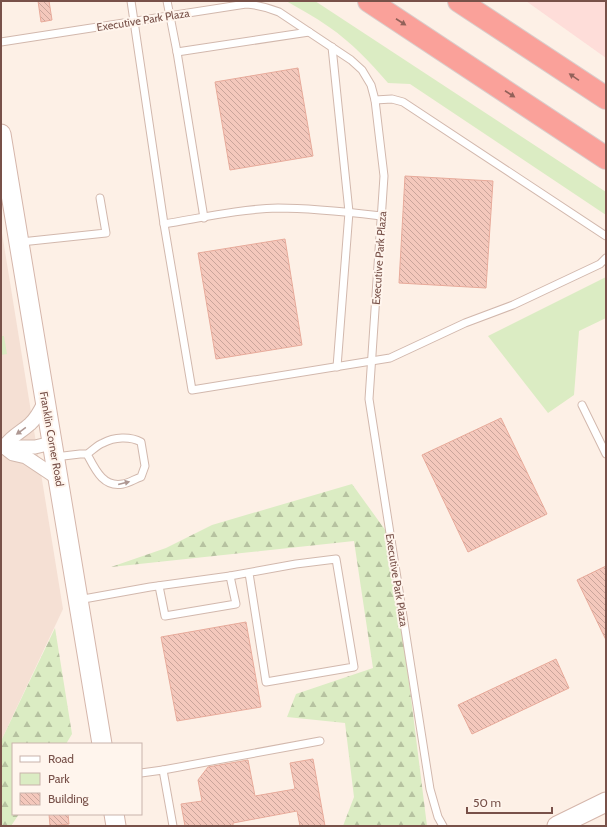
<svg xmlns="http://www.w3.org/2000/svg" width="607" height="827" font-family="Cabin,sans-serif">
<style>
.residential{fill:#f5e0d4}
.commercial{fill:#feddd9}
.green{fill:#dbecc3}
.forest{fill:url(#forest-firs)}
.building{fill:url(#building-back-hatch);stroke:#e8ab9b}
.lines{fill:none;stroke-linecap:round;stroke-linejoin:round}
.service-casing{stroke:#d2b8ad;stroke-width:9}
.minor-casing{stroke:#d2b8ad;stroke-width:15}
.secondary-casing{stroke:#d5b6ab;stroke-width:21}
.motorway-casing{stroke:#d9cecc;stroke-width:24}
.service{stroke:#fff;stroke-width:7}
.minor{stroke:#fff;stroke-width:13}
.secondary{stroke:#fff;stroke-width:19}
.motorway{stroke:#faa19a;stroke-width:22}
.oneway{fill:#926159}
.oneway2{fill:#ae9792}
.labels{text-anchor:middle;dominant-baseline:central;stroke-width:4;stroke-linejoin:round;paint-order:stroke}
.street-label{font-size:11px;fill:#785149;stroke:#fff5ed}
</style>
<defs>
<pattern id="forest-firs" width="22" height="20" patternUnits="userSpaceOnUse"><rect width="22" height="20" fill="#dbecc3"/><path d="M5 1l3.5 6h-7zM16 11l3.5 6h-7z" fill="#b6c2a0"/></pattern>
<pattern id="building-back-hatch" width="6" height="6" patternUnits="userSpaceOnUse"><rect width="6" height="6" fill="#f4c8bc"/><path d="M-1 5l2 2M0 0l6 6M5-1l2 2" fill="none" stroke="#caa59b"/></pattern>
</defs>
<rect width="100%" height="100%" fill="#fdf0e6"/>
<polygon class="residential" points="1,227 63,609 1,741"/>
<polygon class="commercial" points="526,1 606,1 606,58"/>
<g class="green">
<path d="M286 1H315L606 192V215L410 84 388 83C370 62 351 42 329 27 315 17 300 9 286 1Z"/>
<polygon points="606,277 606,318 579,331 574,395 548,413 488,336"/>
<polygon points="1,336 4,336 7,354 1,355"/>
</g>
<g class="forest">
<polygon points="352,484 391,538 427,826 343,826 354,797 345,723 287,717 296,694 373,668 354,541 111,567 166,548 212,525"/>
<polygon points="55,628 72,734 66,744 13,744 13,814 19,814 11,826 1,826 1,741"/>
</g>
<g class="building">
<polygon points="38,1 49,1 52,20 41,22"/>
<polygon points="298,68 313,156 230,170 215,82"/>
<polygon points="405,176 493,181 486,288 399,283"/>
<polygon points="285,239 302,345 216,359 198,253"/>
<polygon points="501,418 547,514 468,552 422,455"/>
<polygon points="606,566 606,640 577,580"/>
<polygon points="246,622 261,707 177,721 161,637"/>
<polygon points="556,659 569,688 472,734 458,705"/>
<polygon points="313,759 325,826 300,826 297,811 233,823 233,826 185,826 181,804 202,801 198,780 208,767 248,760 255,796 295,789 290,763"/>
<polygon points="49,814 68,814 69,824 50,826"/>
</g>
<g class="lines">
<g class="service-casing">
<g id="service">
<polyline points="131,1 164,224 192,390 390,358 465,323 513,305 600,264 606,258"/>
<polyline points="167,1 177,52 204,218"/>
<path d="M1 42 246 4C258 5 267 7 279 12L351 60 362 70 371 85 375 100 384 176 369 399 430 789 438 817 443 826"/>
<polyline points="332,47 349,212 337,367"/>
<polyline points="177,52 309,32"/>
<polyline points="375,100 392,99 403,102 606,236"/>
<path d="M164 224C201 218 240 209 278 208 313 208 347 212 382 216"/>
<polyline points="21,242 106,233 100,198"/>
<polyline points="582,405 606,454"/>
<path d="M55 457 80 454H87C92 451 97 445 103 443 114 437 130 436 141 442L145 466 141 477C135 479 129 483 123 484 103 488 95 469 87 454"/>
<polyline points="159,586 165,616 236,604 230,576"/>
<polyline points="78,600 150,587 230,576 296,564 336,559 354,667 266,682 249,573"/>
<polyline points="163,770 320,741"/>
<polyline points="141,773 163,770 173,826"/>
</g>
</g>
<g class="minor-casing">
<g id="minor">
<path d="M45 401C41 409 37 418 30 424 20 433 11 436 4 447L13 454 26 457 59 479"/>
<polyline points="8,447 35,447 52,443"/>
</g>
</g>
<g class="secondary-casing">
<g id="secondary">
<polyline points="1,134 102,744"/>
<polyline points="114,814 116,826"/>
<polyline points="557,826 606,802"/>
</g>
</g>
<g class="motorway-casing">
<g id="motorway">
<polyline points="369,1 606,158"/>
<polyline points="459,1 606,98"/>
</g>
</g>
<use href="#service" class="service"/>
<use href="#minor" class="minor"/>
<use href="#secondary" class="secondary"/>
<use href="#motorway" class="motorway"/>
</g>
<defs><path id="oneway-solid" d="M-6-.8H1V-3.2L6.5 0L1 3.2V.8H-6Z"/></defs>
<g class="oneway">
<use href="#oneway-solid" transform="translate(401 22) rotate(33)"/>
<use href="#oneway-solid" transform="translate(574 77) rotate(-146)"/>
<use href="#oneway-solid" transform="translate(510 94) rotate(33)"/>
</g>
<g class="oneway2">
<use href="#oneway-solid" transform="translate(21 431) rotate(144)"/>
<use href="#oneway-solid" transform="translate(124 483) rotate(-14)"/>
</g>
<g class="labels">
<g class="street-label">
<text transform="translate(143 20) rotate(-9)">Executive Park Plaza</text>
<text transform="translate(379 258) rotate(-86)">Executive Park Plaza</text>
<text transform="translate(52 439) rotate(80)">Franklin Corner Road</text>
<text transform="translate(397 580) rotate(81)">Executive Park Plaza</text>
</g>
</g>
<rect width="607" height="827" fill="none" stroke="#785149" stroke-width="4"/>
<rect x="12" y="743" width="130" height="72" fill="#fff5ed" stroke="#c9b3ab"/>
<rect x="20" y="756" width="20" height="6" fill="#ffffff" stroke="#c9b3ab"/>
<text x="48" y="763" font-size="12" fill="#785149">Road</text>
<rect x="20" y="773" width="20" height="12" fill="#dbecc3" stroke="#c9b3ab"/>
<text x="48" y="783" font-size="12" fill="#785149">Park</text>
<rect x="20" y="793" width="20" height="12" fill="url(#building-back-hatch)" stroke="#c9b3ab"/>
<text x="48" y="803" font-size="12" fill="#785149">Building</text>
<path d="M467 807v6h85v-6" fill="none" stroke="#785149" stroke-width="2"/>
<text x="473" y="807" font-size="12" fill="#785149" stroke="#fff5ed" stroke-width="3" paint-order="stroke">50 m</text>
</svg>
